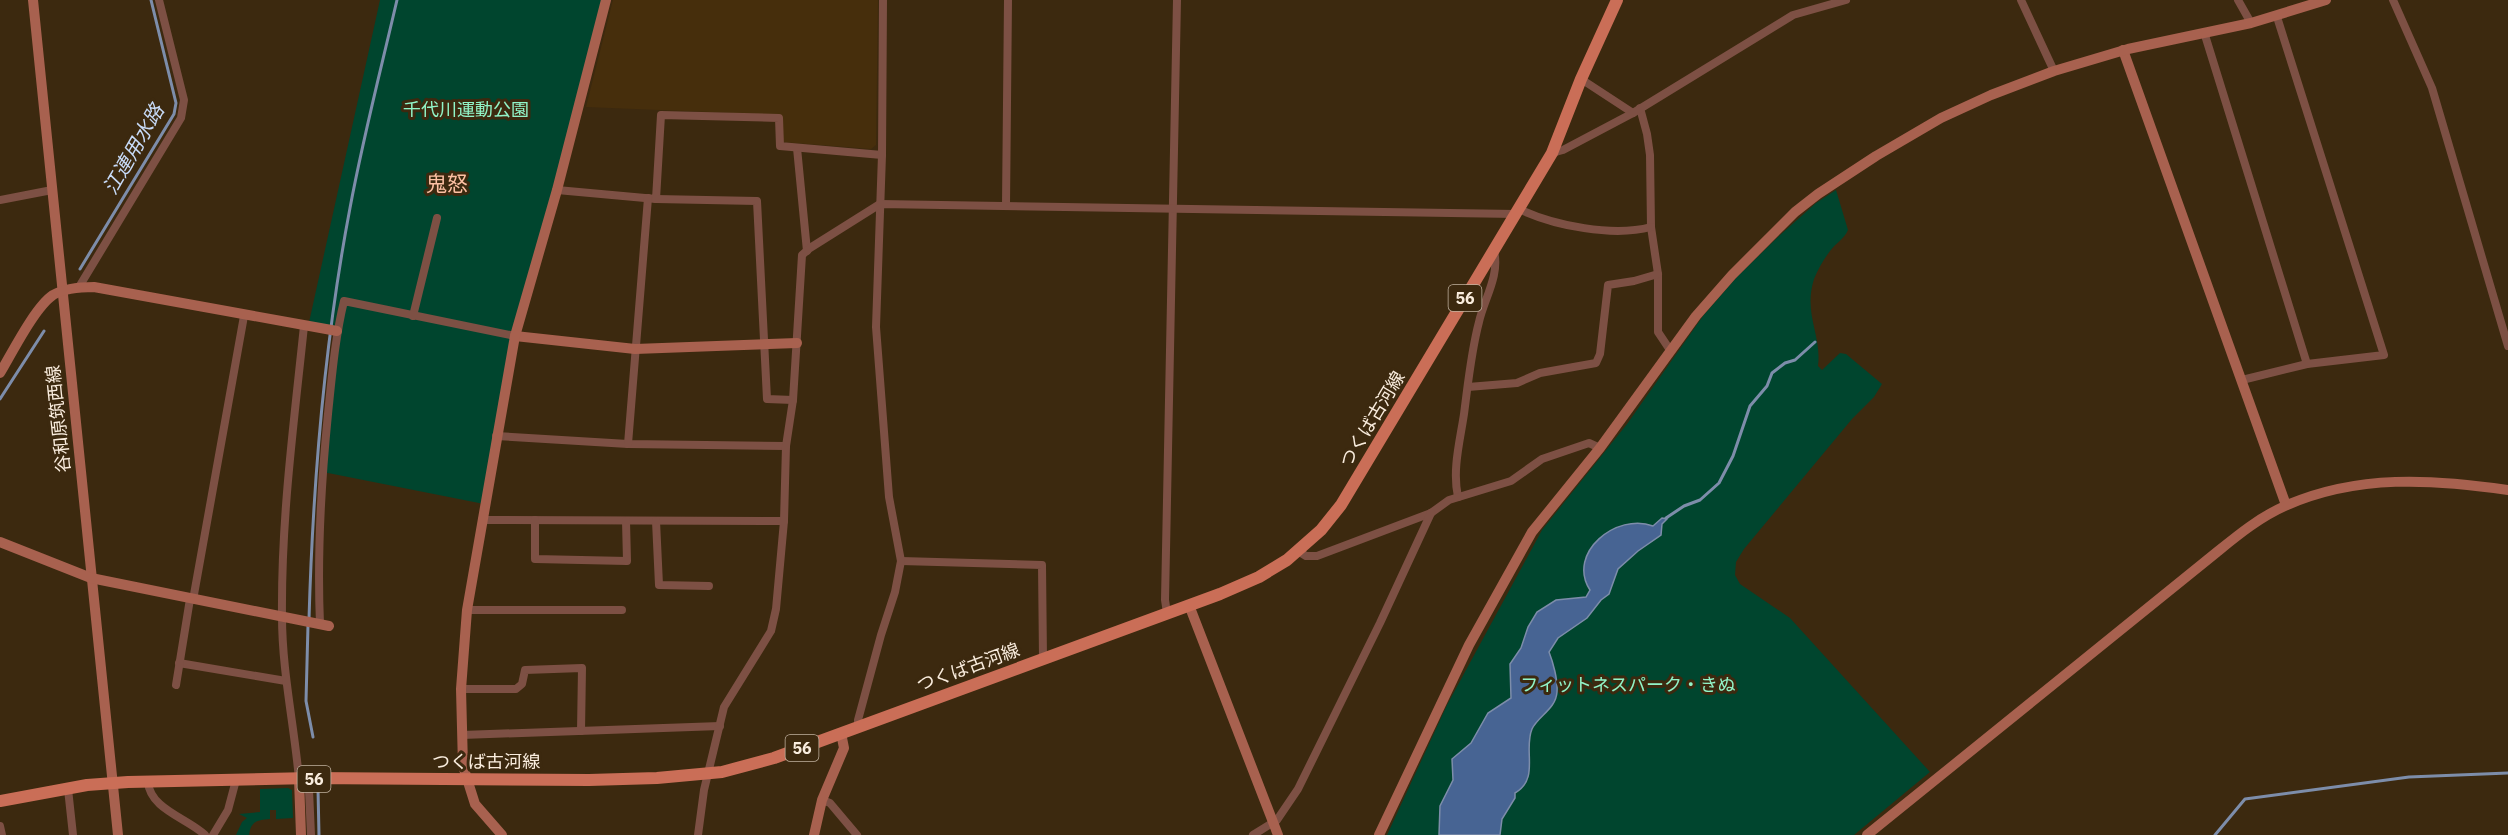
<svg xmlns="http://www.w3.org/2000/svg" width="2508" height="835" font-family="'IBM Plex Sans','Noto Sans JP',sans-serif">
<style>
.built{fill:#462e0c}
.green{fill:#00452e}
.water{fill:#476493;stroke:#7d8daa;stroke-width:1.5}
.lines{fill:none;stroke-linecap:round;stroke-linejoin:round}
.stream{stroke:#7d8daa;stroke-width:3}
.street{stroke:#7d5044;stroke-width:8}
.secondary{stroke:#a8614f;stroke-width:10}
.primary{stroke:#ca6e57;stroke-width:12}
.labels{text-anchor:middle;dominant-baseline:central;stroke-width:6;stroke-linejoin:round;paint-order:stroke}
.shield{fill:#3c290f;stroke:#c1b2a0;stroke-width:1.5}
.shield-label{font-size:16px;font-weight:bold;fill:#faedde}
.park-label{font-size:18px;fill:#91f4c8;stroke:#3c290f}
.street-label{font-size:18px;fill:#faedde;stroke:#3c290f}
.water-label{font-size:20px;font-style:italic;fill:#c7daf7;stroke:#3c290f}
.quarter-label{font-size:21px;fill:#fcc1a3;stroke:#3c290f}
</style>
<rect width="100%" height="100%" fill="#3c290f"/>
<polygon class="built" points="613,0 878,0 876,145 871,149 782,142 782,115 586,107"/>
<g class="green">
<polygon points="380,0 606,0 515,336 484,504 323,472 337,331 308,327"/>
<path d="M1836 190 1848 230C1844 239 1836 243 1830 251 1824 259 1818 269 1814 279 1803 314 1822 335 1818 366L1822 370 1840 353 1846 354 1882 384 1874 397 1852 419 1744 549 1736 562 1735 575 1740 584 1790 618 1930 772 1854 835H1387L1447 705 1542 530 1627 424 1703 316 1737 277 1779 236 1816 203Z"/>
<path d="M288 788 292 790 293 818 276 819V810H270V819C257 820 251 821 249 835H236L242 822 247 818 239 814 260 812V789Z"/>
</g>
<path class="water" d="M1662 518 1667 519 1662 524 1661 535 1638 551 1618 569 1609 594 1601 600 1587 618 1558 638 1549 652C1553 662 1558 680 1557 692 1556 709 1538 716 1532 729 1523 750 1540 779 1515 793V798L1502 819 1500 835H1439L1440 806 1453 780 1452 759 1471 743 1488 713 1511 698 1510 664 1521 648 1528 627 1537 612 1556 600 1586 597 1590 590C1566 553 1617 512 1653 526Z"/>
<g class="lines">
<g class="stream">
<polyline points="80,269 174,114 176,103 151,0"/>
<polyline points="0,399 44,331"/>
<polyline points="1666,518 1684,506 1700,500 1719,483 1733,456 1750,406 1767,386 1772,373 1785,363 1795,360 1815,342"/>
<path d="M309 619C313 481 324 344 350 208 363 138 381 69 397 0"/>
<polyline points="308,625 306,701 313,737"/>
<polyline points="318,789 319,835"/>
<polyline points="2215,835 2245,799 2409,777 2508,773"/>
</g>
<g class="street">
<polyline points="2021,0 2054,71"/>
<polyline points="2238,0 2251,23"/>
<polyline points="2393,0 2432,88 2508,346"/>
<polyline points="2204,32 2307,364"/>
<polyline points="1581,79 1633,113"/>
<polyline points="1640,108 1647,134 1650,155 1651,227 1658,274 1658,332 1670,350"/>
<polyline points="797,148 807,251"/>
<polyline points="1552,153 1563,150 1633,113 1793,15 1846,0"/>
<polyline points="557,190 656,199 661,115 779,118 780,146 882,155"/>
<polyline points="656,199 757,201 767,399 793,400"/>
<polyline points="0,200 52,190"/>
<polyline points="1006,205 1008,0"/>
<path d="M1519 209C1555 226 1613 237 1651 227"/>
<polyline points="79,287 181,118 184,100 159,0"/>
<polyline points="413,316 437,218"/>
<polyline points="2242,380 2307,364 2384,355 2277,17"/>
<polyline points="1468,387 1517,383 1540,373 1596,363 1600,354 1608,285 1634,281 1658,274"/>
<polyline points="496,436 628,444 786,446"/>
<polyline points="628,444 648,198"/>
<path d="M1458 497C1452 470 1460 441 1464 414 1468 384 1471 352 1479 322 1484 299 1500 276 1494 251"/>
<polyline points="482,520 784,521"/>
<polyline points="535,520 535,559 627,561 626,521"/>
<polyline points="656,521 659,585 709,586"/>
<polyline points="1298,551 1306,556 1317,556 1431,513 1449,500 1511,481 1542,459 1589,443 1600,448"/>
<polyline points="901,561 1042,565 1043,659"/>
<polyline points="193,600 244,316"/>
<polyline points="467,610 622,610"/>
<polyline points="1167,613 1165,600 1177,0"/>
<path d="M320 624C317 554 321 484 328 414 332 376 335 338 344 301L515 336"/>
<polyline points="179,663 286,681"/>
<polyline points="176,685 190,599"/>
<polyline points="461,689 516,689 522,684 525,670 582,668 581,731"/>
<polyline points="858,727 858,720 881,635 895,592 901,561 889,497 876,327 882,155 883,0"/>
<polyline points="462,735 720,726"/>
<path d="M299 779C294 724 282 671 282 616 281 519 294 422 304 326"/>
<path d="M148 782C150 809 187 818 205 835"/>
<polyline points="68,789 73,835"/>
<polyline points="309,790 311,835"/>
<polyline points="822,800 830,803 857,835"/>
<polyline points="0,826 2,835"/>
<polyline points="213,835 228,810 236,780"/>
<polyline points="698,835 704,790 724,707 771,631 776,609 784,521 786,446 793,400 802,255 810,248 880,204 1516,214"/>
<polyline points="1253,835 1277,820 1298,789 1380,623 1431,513"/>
</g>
<g class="secondary">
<polyline points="33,0 118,835"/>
<polyline points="2123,50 2286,505"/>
<polyline points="515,336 635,349 797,343"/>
<path d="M0 373C12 353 35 307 53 295 65 288 80 287 94 287L337 331"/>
<polyline points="0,542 91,578 329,626"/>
<polyline points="1189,605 1278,835"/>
<polyline points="299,779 301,835"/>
<polyline points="502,835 475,804 463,766 461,689 467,610 515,336 557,190 606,0"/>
<polyline points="814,835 822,800 844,748 841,733"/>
<polyline points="1379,835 1469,645 1532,532 1600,448 1696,316 1732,275 1795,212 1818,194 1876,156 1941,118 1991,95 2054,71 2128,49 2251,23 2326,0"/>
<path d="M1867 835 2217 552C2238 535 2260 517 2285 506 2357 474 2433 479 2508 490"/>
</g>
<polyline class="primary" points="0,801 87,785 128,782 311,778 589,780 657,778 722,772 774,758 1220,594 1259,577 1287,560 1321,530 1341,505 1552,153 1581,79 1617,0"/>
</g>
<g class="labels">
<g class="shield">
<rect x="1448.5" y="285" width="33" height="26" rx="4.5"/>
<rect x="785.5" y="735" width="33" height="26" rx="4.5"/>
<rect x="297.5" y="766" width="33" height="26" rx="4.5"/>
</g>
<g class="shield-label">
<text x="1465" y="298">56</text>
<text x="802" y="748">56</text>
<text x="314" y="779">56</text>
</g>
<g class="park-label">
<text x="466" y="109">千代川運動公園</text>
<text x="1628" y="684">フィットネスパーク・きぬ</text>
</g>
<g class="street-label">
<text transform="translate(58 419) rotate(-96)">谷和原筑西線</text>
<text transform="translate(1372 419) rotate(-59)">つくば古河線</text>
<text transform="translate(968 667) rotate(-20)">つくば古河線</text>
<text x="486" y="761">つくば古河線</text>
</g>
<g class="water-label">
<text transform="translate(133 149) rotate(-60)">江連用水路</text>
</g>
<g class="quarter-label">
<text x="447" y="183">鬼怒</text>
</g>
</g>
</svg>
